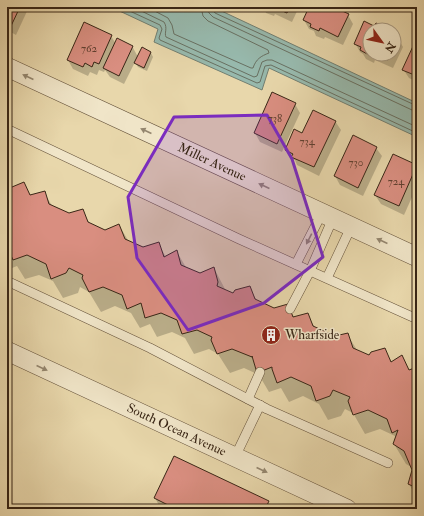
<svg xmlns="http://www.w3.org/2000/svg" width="424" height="516" font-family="'IM FELL Double Pica',serif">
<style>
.water{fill:#97b9ad;stroke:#717e71}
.shadow{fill:#0003}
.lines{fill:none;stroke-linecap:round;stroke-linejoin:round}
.shore{stroke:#687062;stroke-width:1}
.building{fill:#d98e80;stroke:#392616}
.lane-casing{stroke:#65523b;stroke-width:10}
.street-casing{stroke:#65523b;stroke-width:20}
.lane{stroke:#f0e5c8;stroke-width:9}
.street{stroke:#f0e5c8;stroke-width:19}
.oneway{fill:#94866f}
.marked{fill:#7b2cbf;fill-opacity:0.2;stroke:#7b2cbf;stroke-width:3;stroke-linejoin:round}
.labels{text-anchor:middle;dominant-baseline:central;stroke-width:3;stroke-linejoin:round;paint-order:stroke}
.number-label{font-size:11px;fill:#614030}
.street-label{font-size:13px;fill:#392616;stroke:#f0e5c8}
.poi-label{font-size:13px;fill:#392616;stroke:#f0e5c8;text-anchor:start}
</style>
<rect width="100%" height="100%" fill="#e8d7ab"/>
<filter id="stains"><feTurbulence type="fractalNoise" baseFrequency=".005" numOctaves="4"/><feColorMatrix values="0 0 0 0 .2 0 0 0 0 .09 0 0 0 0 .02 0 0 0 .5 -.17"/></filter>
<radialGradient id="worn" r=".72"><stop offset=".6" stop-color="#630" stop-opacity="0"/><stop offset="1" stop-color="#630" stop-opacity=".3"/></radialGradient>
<polygon class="water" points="111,7 213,7 417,103 417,137 269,68 262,90 154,42 158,29"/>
<g class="shadow">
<polygon points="7,7 29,7 16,35 7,30"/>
<polygon points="261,7 299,7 292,22 275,14 274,16 266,13 264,8"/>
<polygon points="310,7 334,7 348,15 353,24 343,45 325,37 324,39 316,36 314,31 309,29 304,20"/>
<polygon points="365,23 375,27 384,28 385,30 370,30 370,54 394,54 394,36 398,38 403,47 393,68 375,60 374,63 366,59 363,54 360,52 355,43"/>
<polygon points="111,36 116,44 132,46 138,57 151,53 153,57 147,71 138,67 135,62 124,84 110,77 105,70 104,72 99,70 97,75 90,72 88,76 73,69 68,60"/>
<polygon points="417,46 417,82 409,78 403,69"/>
<polygon points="295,104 300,113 282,152 260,142 255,133"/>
<polygon points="335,121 341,130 319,176 297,165 295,160 291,159 286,150 303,134"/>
<polygon points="376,148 382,156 363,196 340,185 335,176"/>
<polygon points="394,155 417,166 417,186 404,215 381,204 375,195"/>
<polygon points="24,184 31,196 44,193 53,207 69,215 82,211 90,224 105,231 119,225 129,242 143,248 158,243 166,257 177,252 187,269 200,275 214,268 226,291 234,294 249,287 257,301 274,309 287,305 294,317 307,314 315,328 335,337 347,334 357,350 369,356 384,350 392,362 401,356 410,371 417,368 417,498 409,484 413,468 406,464 394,444 396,438 395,436 380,429 365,434 353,413 345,409 341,416 328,420 319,404 303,396 289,402 281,388 269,392 259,375 244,368 230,373 218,354 209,349 194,354 185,338 172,332 157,337 150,324 140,328 131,313 115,306 101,312 89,292 80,287 78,293 63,298 53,281 39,275 25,279 17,266 7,270 7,186 12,188"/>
<polygon points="155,498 268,502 272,509 161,509"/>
</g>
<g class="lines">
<g class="shore">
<polyline points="121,7 160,25 162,29 159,38 160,40 257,83 260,82 265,66 271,65 417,133"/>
<path d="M133 7 164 22C168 28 164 33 166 37L254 77 257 76 262 62 267 60H272L417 127"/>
<path d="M147 7 168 18 172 25 174 34 251 68H253C256 59 261 56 269 53L268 50 208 21 203 16 201 7"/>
<polyline points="207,7 209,13 213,17 412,110 417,111"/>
<polyline points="212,7 213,10 215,13 417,106"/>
</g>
</g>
<g class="building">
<polygon points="7,7 20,7 11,26 7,24"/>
<polygon points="273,7 290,7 287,13"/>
<polygon points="309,7 333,7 349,14 338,37 320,28 319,31 310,27 311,24 303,20"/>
<polygon points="364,21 374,26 376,23 385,27 384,30 370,30 370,51 369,55 360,50 361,47 354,44"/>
<polygon points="84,22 112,35 99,64 94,62 92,67 85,63 83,67 67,60"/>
<polygon points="394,35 399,38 394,48"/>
<polygon points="117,38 133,46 119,76 103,68"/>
<polygon points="414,44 417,45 417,76 402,70"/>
<polygon points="142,47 151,52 144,68 134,63"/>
<polygon points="376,54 391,54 388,60"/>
<polygon points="272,92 296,103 277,144 254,133"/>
<polygon points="313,110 336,121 314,167 291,157 293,154 285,150 294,129 302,133"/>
<polygon points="353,135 377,147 358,188 334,176"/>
<polygon points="393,154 417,165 399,206 374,195"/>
<polygon points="24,182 30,195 45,191 49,204 69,213 83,209 88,222 105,230 119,224 125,239 143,247 159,242 164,257 177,250 181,265 200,273 214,267 218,282 217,286 233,293 235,290 250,286 255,299 274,308 288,304 293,317 308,313 313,326 335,336 348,333 353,348 369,355 371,352 385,348 391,362 402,355 409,370 417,367 417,488 408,484 412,470 404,451 393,444 398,430 392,433 387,419 368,410 353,415 348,401 350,397 333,390 330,396 316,401 311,386 291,377 277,383 272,369 272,367 257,373 252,356 252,357 232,349 217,354 211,340 212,337 197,330 182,334 177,320 161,313 145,318 141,303 127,309 122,295 103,287 89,292 82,278 83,275 69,268 66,273 51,279 46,264 27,255 13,260 7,246 7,185 12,187"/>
<polygon points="174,456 269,501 265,509 176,509 154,498"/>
</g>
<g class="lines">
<g class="lane-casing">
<g id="lane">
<polyline points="7,129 239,239 417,319"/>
<polyline points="296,264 322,213"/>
<polyline points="327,278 351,227"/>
<polyline points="7,281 150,348 267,409 388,463"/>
<polyline points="290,309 310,271 333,218"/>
<polyline points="248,399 260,372"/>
<polyline points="235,457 260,405"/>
</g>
</g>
<g class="street-casing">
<g id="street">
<path id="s1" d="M7 67 417 257"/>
<path id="s2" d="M7 351 347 509"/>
</g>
</g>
<use href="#lane" class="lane"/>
<use href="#street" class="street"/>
</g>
<defs><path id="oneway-solid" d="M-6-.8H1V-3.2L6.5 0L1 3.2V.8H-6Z"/></defs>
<g class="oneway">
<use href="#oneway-solid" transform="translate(28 77) rotate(-155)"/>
<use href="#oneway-solid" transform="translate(146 131) rotate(-155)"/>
<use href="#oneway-solid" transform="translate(264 186) rotate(-155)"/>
<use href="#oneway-solid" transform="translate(309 239) rotate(117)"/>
<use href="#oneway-solid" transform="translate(382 241) rotate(-155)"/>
<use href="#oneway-solid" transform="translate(42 368) rotate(25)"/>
<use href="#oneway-solid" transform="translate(262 470) rotate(25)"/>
</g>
<path class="marked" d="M267 115 292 159 323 257 264 303 188 330 137 258 128 197 174 117Z"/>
<defs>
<g id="building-disc" transform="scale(1)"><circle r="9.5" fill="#8f2418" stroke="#f0e5c8"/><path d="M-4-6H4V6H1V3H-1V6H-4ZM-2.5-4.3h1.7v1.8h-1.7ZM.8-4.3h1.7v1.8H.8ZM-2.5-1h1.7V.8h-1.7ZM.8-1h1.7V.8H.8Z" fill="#fff"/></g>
</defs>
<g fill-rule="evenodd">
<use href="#building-disc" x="271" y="335"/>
</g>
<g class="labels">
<g class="number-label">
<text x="89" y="48">762</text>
<text x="275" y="118">738</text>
<text x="307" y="141">734</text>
<text x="356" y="162">730</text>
<text x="396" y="181">724</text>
</g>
<g class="street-label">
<text stroke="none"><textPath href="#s1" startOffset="226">Miller Avenue</textPath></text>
<text stroke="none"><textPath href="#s2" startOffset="187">South Ocean Avenue</textPath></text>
</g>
<g class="poi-label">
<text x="285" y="335">Wharfside</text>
</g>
</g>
<rect width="424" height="516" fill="none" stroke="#e8d7ab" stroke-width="24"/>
<rect x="8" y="8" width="408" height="500" fill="none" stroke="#392616" stroke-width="2"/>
<rect x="12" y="12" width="400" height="492" fill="none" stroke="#392616"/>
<g transform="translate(382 42) rotate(123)"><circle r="19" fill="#f0e5c8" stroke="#a79981"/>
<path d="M0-3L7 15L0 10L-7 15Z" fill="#8f2418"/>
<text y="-6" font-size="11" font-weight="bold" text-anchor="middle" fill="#392616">N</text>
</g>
<rect width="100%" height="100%" filter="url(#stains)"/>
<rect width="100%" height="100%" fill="url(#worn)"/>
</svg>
